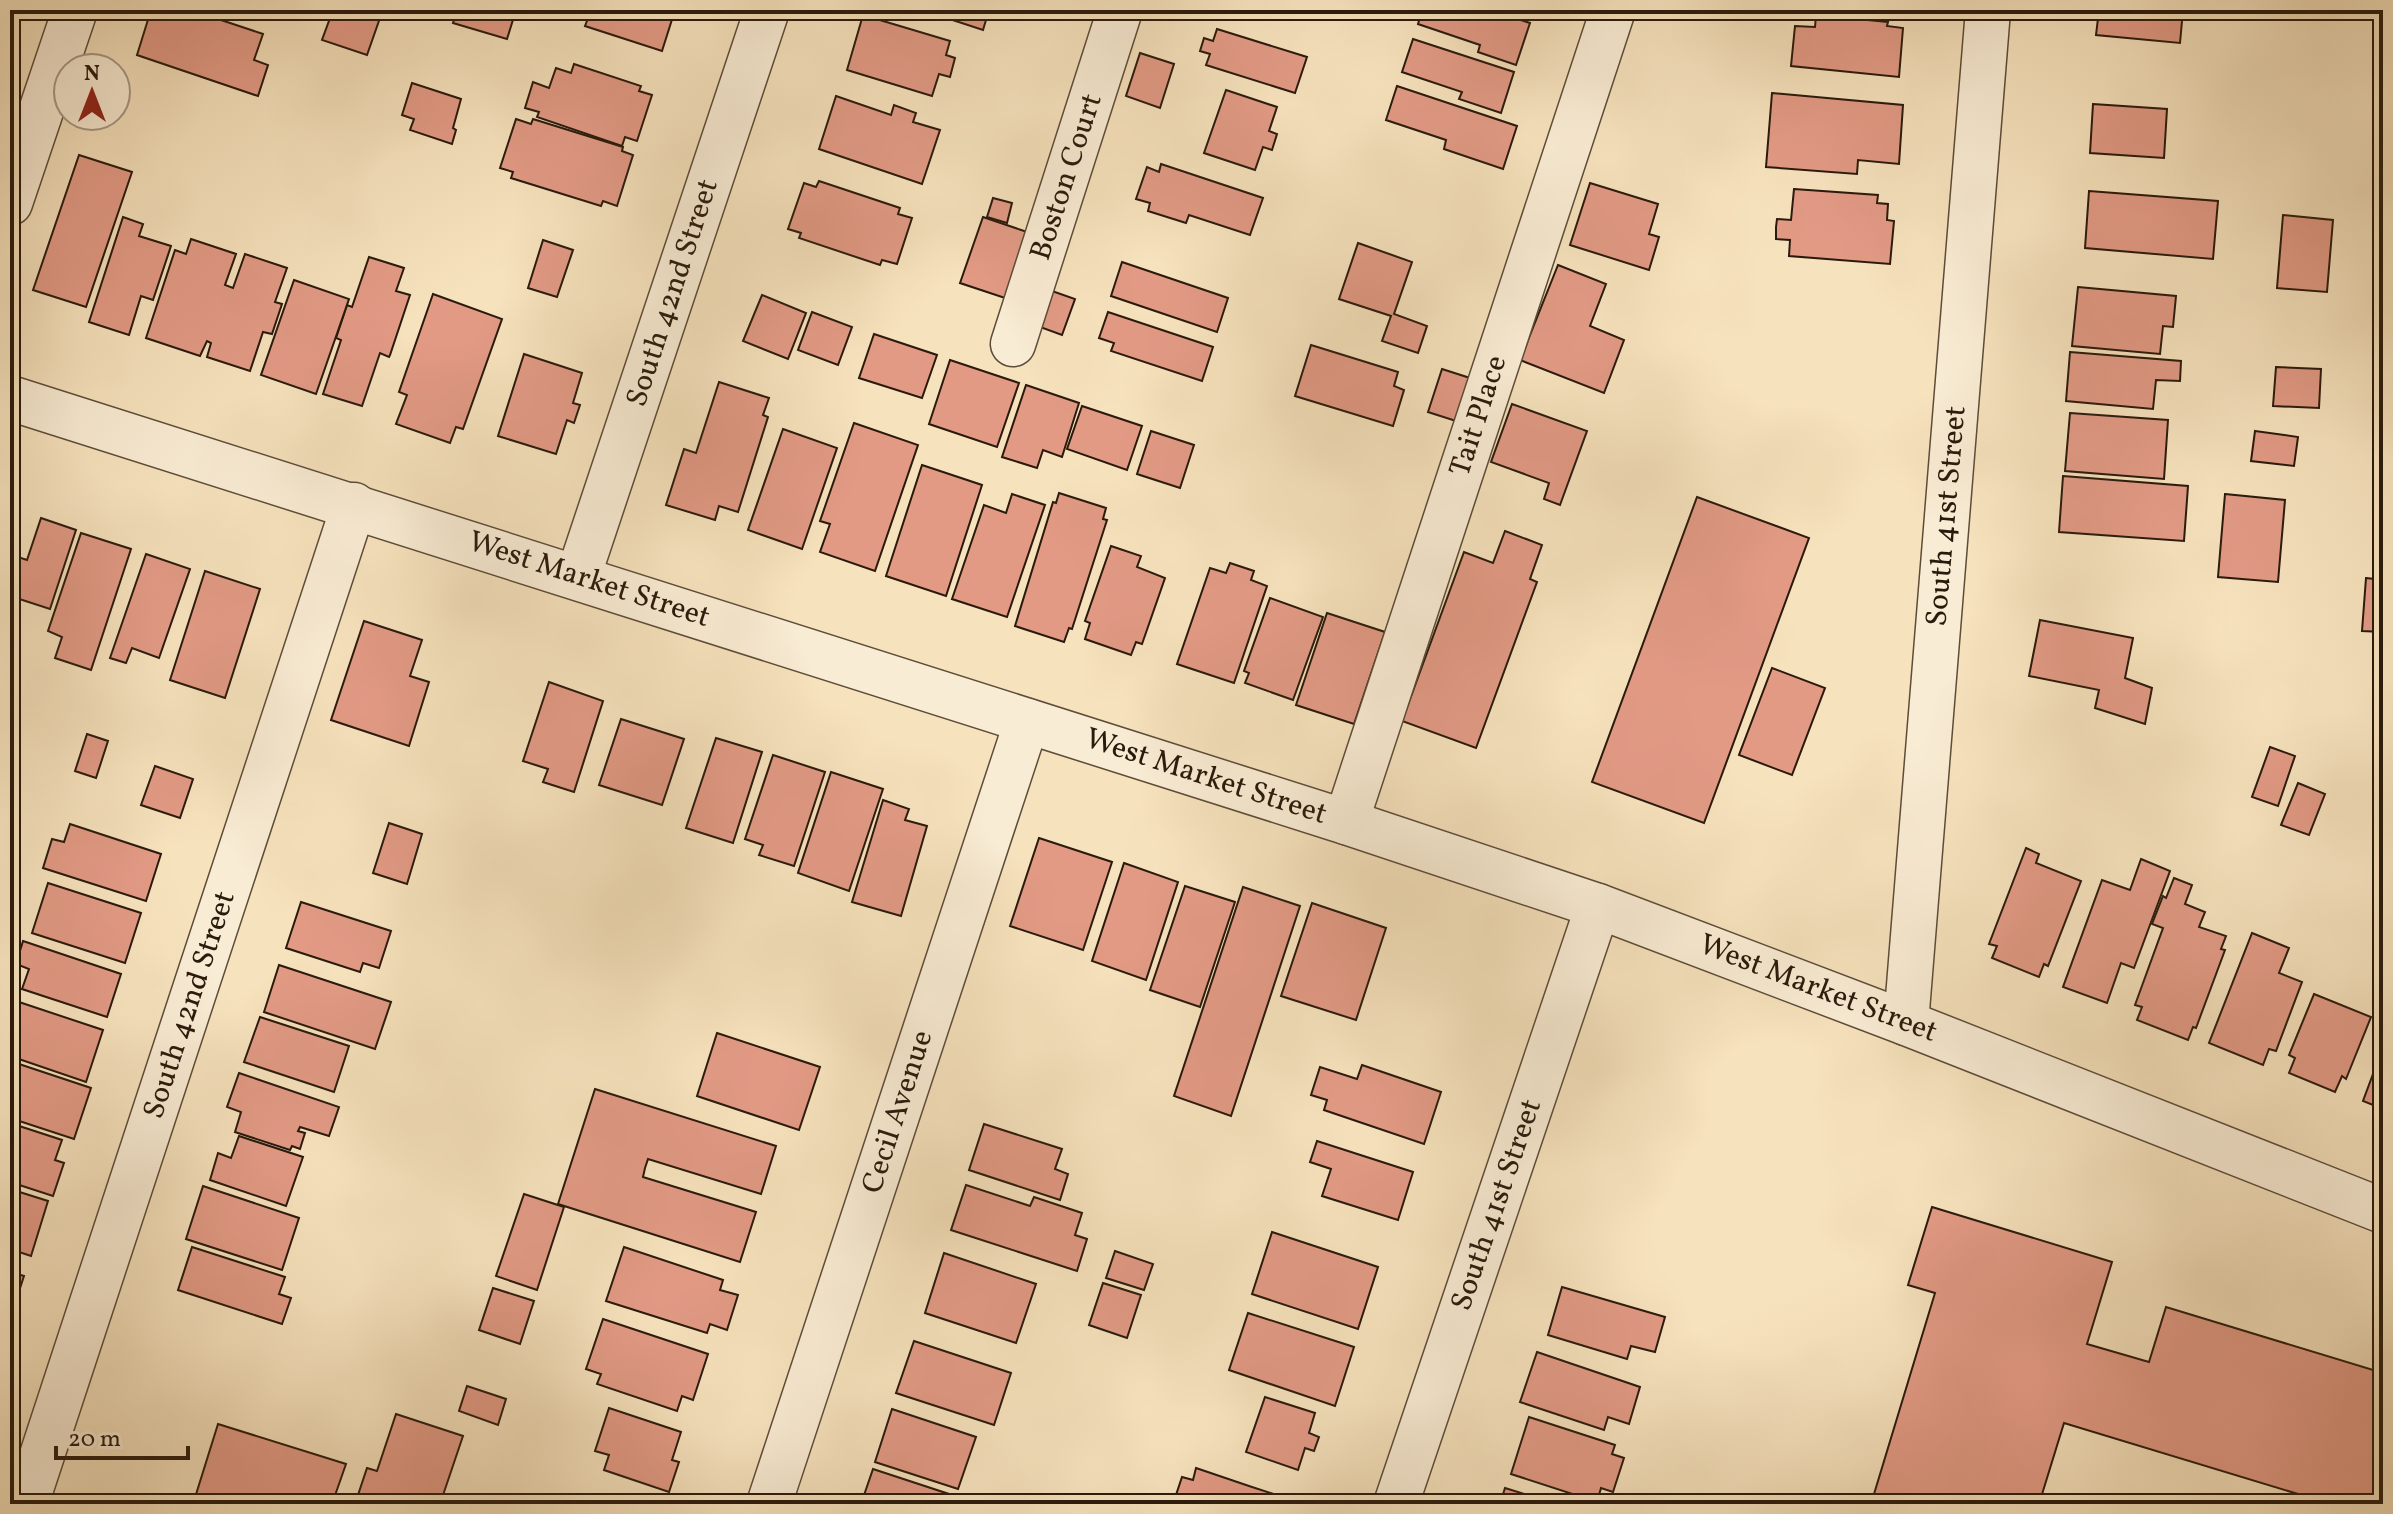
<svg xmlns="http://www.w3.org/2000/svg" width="2393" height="1514" font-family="Vollkorn,serif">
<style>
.building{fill:#e29a85;stroke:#2a1a0c;stroke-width:2}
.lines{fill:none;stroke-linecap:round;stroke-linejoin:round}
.minor-casing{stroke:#5d4c38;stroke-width:47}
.tertiary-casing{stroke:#5d4c38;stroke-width:47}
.minor{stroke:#f9ecd4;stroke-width:44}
.tertiary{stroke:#f9ecd4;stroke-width:44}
.labels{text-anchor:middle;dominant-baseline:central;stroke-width:8;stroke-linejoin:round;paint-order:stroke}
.street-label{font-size:30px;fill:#2a1a0c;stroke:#f9ecd4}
</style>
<rect width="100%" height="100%" fill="#f6e2bd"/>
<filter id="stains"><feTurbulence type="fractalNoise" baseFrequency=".0025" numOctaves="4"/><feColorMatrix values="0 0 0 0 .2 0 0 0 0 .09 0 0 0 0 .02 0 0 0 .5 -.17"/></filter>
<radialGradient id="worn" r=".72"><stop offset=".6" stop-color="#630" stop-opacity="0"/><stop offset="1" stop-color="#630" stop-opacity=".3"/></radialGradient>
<g class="building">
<polygon points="151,10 191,10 263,34 254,60 268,65 258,96 137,55"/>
<polygon points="222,10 251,10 248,19"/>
<polygon points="333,10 369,10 381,15 367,55 322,40"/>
<polygon points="457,10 516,10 507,39 453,23"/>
<polygon points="591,10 675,10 662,51 585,26"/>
<polygon points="922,10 989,10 983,30"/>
<polygon points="1422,10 1489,10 1530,23 1516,65 1478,52 1480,45 1418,24"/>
<polygon points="1513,10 1534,10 1532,16"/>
<polygon points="2099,10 2183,10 2180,43 2096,35"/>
<polygon points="863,15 950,41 946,55 955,58 950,77 939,74 932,96 847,70"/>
<polygon points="1816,15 1888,22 1887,26 1903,28 1899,77 1791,66 1795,26 1815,27"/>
<polygon points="1217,29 1307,57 1295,93 1206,65 1210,54 1200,51 1204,38 1213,41"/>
<polygon points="1413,39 1514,72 1501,113 1459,99 1462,92 1402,72"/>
<polygon points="1140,53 1174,64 1160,108 1126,96"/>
<polygon points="574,64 641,86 639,91 652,95 637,141 625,137 622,146 537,117 539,112 525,108 533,82 549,88 556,68 571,73"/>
<polygon points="412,83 461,99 453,128 456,130 452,144 410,130 414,119 402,115"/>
<polygon points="1397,86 1517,126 1503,169 1444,149 1446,140 1386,120"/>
<polygon points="1226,90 1277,107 1269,131 1277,134 1272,150 1263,147 1255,170 1204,153"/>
<polygon points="1772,93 1903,105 1899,164 1858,160 1857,174 1766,167"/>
<polygon points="836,96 891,115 894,105 916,113 913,122 940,130 922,184 819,149"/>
<polygon points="2093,104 2167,109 2164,158 2090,153"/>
<polygon points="516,119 531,124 533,119 623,147 622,151 633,155 617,206 603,201 601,206 511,178 513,172 500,168"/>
<polygon points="79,155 132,172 86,307 33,290"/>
<polygon points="1161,164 1263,198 1250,235 1189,215 1186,223 1148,211 1150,203 1136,199 1147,167 1159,172"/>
<polygon points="819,181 900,208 898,214 912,218 897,264 882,260 880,265 799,238 801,233 788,229 804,183 816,187"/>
<polygon points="1590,183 1658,204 1649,234 1659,237 1649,270 1570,245"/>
<polygon points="1794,189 1878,195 1877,203 1888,204 1887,220 1894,221 1890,264 1789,256 1790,240 1776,239 1776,227 1777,219 1791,220"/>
<polygon points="2089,191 2218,201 2213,259 2085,248"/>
<polygon points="993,198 1012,203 1007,223 987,217"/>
<polygon points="2283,215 2333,220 2327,292 2277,288"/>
<polygon points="123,217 143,224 139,236 171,246 153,300 141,296 129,335 89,322"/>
<polygon points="983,217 1030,233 1008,299 960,283"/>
<polygon points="191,239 236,254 225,285 233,288 245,254 287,268 275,302 282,304 272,334 263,332 250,371 207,357 211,343 207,341 200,356 146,338 175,250 186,254"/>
<polygon points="543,240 573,250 557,297 528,288"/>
<polygon points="1358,243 1412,262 1394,314 1427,326 1418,353 1382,341 1391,316 1339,299"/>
<polygon points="369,257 404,268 396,291 410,295 390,355 389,357 380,353 362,406 323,394 341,340 336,338 347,305 352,307"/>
<polygon points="1122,262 1228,298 1217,332 1111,296"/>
<polygon points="1558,265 1606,284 1590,326 1624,340 1604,393 1520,360"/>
<polygon points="294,280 349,299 316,394 261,375"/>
<polygon points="2078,287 2176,296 2173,327 2163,326 2160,354 2072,346"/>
<polygon points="1052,291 1075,299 1062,335 1040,327"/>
<polygon points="433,294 502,319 463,429 456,427 450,443 396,424 407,395 399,392"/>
<polygon points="762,295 806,313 788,359 743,341"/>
<polygon points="812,312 852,327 838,365 798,350"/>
<polygon points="1108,312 1213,347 1202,381 1111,351 1114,343 1099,338"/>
<polygon points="874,334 937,355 922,398 859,378"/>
<polygon points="1311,345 1398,372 1394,386 1404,390 1393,426 1295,396"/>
<polygon points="2070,352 2181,361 2180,381 2156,380 2153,409 2066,401"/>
<polygon points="524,354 582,373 573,403 580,405 574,423 567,420 556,454 498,436"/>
<polygon points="950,360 1019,383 997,447 929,424"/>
<polygon points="2276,367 2321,369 2319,408 2273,406"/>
<polygon points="1442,369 1470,378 1456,421 1428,412"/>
<polygon points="719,382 769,398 763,415 768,417 738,512 719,506 715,520 666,505 684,449 696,453"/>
<polygon points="1026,385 1079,403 1062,457 1043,450 1037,468 1002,457"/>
<polygon points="1512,404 1587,431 1560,505 1544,499 1549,483 1491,462"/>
<polygon points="1082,406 1142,426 1127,470 1067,449"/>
<polygon points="2070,413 2168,420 2164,479 2065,471"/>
<polygon points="854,423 918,445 875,571 820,552 830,524 820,521"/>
<polygon points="783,429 837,448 802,549 748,530"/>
<polygon points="1151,431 1194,445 1180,488 1137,474"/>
<polygon points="2255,431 2298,437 2294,466 2251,461"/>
<polygon points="922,465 982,485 946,596 886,576"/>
<polygon points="2063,476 2188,486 2184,541 2059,532"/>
<polygon points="1059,493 1106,508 1103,519 1107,520 1072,629 1069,628 1064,642 1015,626 1053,502 1056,503"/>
<polygon points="1012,494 1045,505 1007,617 952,599 984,505 1006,513"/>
<polygon points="2225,494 2285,500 2278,582 2218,577"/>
<polygon points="1697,497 1809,538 1704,823 1592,782"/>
<polygon points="41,518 76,530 50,609 10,596 10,572 15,556 27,560"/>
<polygon points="1505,531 1542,545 1530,579 1537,582 1476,748 1402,721 1464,552 1493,563"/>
<polygon points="81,533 131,549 91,670 55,658 62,637 48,631"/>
<polygon points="1111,546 1141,556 1137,567 1165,578 1142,644 1136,642 1131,655 1085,639 1090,623 1085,621"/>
<polygon points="146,554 190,569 159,658 132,648 126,663 110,658"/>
<polygon points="1230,563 1254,571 1251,580 1267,586 1234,683 1177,664 1210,568 1226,573"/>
<polygon points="205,571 260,589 225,698 170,680"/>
<polygon points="2366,578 2383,580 2383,632 2362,631"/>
<polygon points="1270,598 1323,617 1293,700 1245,683 1249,673 1244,671"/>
<polygon points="1327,613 1385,632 1354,724 1296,705"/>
<polygon points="2040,620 2133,638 2125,678 2152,688 2145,724 2095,708 2099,690 2029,676"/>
<polygon points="364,621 422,640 410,676 429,682 409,746 331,720"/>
<polygon points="1772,668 1825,688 1792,775 1739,755"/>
<polygon points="549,682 603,701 574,792 543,782 548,769 523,761"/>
<polygon points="621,719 684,739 662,805 599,785"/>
<polygon points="87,734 108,741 96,778 75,771"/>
<polygon points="716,738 762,752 733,843 686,828"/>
<polygon points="2270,747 2295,756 2278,806 2252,797"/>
<polygon points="773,755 825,772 794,866 759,855 763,845 745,839"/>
<polygon points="155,766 193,779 180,818 141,805"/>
<polygon points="831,772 883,789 849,891 798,873"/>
<polygon points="2298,783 2325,794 2309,835 2281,825"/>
<polygon points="883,800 909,809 905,820 927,826 901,916 852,902"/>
<polygon points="389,823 422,834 407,884 373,873"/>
<polygon points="70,824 161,854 146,901 43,868 52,839 64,842"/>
<polygon points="1039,838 1112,862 1083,950 1010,926"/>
<polygon points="2026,848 2039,854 2036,863 2081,881 2048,966 2044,964 2039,977 1992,958 1997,946 1989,944"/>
<polygon points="2141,859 2170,871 2134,968 2121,963 2107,1003 2063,987 2102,880 2130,890"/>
<polygon points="1124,863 1178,882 1146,980 1092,961"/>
<polygon points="2174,878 2192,885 2185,904 2205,912 2199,927 2226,936 2221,949 2225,950 2196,1028 2193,1027 2188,1040 2137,1020 2142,1007 2135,1005 2163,928 2152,924 2163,896 2166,898"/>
<polygon points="48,883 141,913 125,963 32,933"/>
<polygon points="1185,886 1235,902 1200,1007 1150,990"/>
<polygon points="1243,887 1300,906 1231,1116 1174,1096"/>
<polygon points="301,902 391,931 379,968 363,963 360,972 286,948"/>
<polygon points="1312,903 1386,928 1356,1020 1281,996"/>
<polygon points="2252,933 2289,948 2279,973 2302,982 2276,1051 2269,1049 2263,1065 2209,1043"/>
<polygon points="23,941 121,974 107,1017 22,989 29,969 16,964"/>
<polygon points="279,965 391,1002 375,1049 264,1012"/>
<polygon points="2314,994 2371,1017 2346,1079 2342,1076 2335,1092 2289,1073 2295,1058 2289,1055"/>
<polygon points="19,1002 103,1030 86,1082 10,1056 10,1029"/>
<polygon points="260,1017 349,1046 334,1092 244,1062"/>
<polygon points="717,1033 820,1067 799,1130 697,1096"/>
<polygon points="2383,1047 2383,1109 2363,1101"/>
<polygon points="10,1061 91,1088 74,1139 10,1118"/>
<polygon points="1362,1065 1441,1092 1424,1144 1324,1110 1327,1100 1311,1095 1320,1067 1357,1079"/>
<polygon points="239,1073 339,1107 329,1136 300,1127 298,1131 305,1133 300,1149 292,1146 290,1150 235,1132 241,1112 227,1107"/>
<polygon points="595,1089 776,1146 761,1194 648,1159 645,1168 643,1177 756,1212 740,1262 558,1204"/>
<polygon points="10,1123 62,1140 55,1160 64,1163 53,1196 10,1182"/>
<polygon points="984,1124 1062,1149 1055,1169 1068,1174 1060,1200 969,1170"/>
<polygon points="239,1136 303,1157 286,1206 210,1180 218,1153 231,1158"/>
<polygon points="1317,1141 1413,1172 1398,1220 1322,1196 1331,1169 1310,1162"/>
<polygon points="966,1185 1030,1206 1034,1197 1082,1213 1075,1235 1087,1239 1077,1271 951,1230"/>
<polygon points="203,1186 299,1218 282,1270 186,1239"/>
<polygon points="10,1189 48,1201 31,1256 10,1249"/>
<polygon points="524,1194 564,1207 537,1290 496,1276"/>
<polygon points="1932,1207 2112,1262 2087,1344 2149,1362 2166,1307 2383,1373 2383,1504 2331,1504 2064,1423 2039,1504 1871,1504 1935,1293 1908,1285"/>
<polygon points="1272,1232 1378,1267 1358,1329 1252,1294"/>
<polygon points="192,1247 285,1277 279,1294 291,1298 282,1324 178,1290"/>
<polygon points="624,1247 723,1280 720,1290 738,1295 727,1330 710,1324 707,1333 606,1301"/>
<polygon points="1115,1251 1153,1264 1144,1290 1106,1278"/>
<polygon points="944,1253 1036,1284 1016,1343 925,1313"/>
<polygon points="10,1272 24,1276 10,1319"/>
<polygon points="1103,1283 1141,1295 1127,1338 1089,1325"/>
<polygon points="1562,1287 1665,1317 1655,1352 1631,1346 1627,1359 1548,1335"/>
<polygon points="493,1288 534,1301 520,1344 479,1330"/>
<polygon points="1248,1313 1354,1347 1335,1406 1229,1370"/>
<polygon points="603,1319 708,1354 693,1400 682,1396 677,1411 597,1384 601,1374 586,1369"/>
<polygon points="914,1341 1011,1373 994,1425 896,1393"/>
<polygon points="1537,1352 1640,1387 1629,1424 1608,1417 1604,1430 1520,1402"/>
<polygon points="467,1386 506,1399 498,1425 459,1411"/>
<polygon points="1265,1397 1315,1413 1309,1433 1319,1437 1314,1451 1305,1448 1298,1470 1246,1452"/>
<polygon points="609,1408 681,1432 672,1460 679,1462 669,1492 604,1470 609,1455 595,1451"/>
<polygon points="892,1409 976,1437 958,1489 875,1462"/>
<polygon points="396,1414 463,1436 440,1504 355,1504 367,1468 377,1471"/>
<polygon points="1529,1417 1615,1445 1612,1454 1624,1458 1613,1492 1601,1488 1597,1502 1511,1474"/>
<polygon points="218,1424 346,1464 332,1504 193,1504"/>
<polygon points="1196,1468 1249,1486 1304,1504 1173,1504 1182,1477 1193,1480"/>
<polygon points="873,1469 952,1495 949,1504 861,1504"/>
<polygon points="1505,1488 1557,1504 1500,1504"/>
</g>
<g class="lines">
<g class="minor-casing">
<g id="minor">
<polyline points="10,203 75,10"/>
<polyline points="1013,344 1120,10"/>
<polyline points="578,577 767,10"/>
<polyline points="1346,822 1613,10"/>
<polyline points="1906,1023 1988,10"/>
<polyline points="26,1504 354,505"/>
<polyline points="769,1504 1027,721"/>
<polyline points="1396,1504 1598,906"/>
</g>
</g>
<g class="tertiary-casing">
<polyline id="tertiary" points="10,398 1346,822 1598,906 1906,1023 2383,1211"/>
</g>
<use href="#minor" class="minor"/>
<use href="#tertiary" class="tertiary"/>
</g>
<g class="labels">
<g class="street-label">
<text transform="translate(1067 177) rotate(-72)">Boston Court</text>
<text transform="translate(673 293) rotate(-72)">South 42nd Street</text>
<text transform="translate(1479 416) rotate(-72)">Tait Place</text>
<text transform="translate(1947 516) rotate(-85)">South 41st Street</text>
<text transform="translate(589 580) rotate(18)">West Market Street</text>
<text transform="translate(1206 777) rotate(18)">West Market Street</text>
<text transform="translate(1818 989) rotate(21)">West Market Street</text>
<text transform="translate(190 1005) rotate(-72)">South 42nd Street</text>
<text transform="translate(898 1112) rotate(-72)">Cecil Avenue</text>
<text transform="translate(1497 1205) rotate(-71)">South 41st Street</text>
</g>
</g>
<rect width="2393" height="1514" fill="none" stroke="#f6e2bd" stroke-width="40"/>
<rect x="12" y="12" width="2369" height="1490" fill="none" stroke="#2a1a0c" stroke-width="4"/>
<rect x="20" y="20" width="2353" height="1474" fill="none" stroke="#2a1a0c" stroke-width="2"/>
<g transform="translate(92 92)"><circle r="38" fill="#f9ecd4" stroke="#a69884" stroke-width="2"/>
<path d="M0-6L14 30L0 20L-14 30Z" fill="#8f2418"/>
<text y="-12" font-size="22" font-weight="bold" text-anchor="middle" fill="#2a1a0c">N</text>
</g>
<path d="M56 1446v12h132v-12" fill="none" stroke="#2a1a0c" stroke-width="4"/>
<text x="68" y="1446" font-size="24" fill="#2a1a0c" stroke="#f9ecd4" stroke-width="6" paint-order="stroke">20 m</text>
<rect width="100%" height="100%" filter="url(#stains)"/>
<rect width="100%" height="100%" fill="url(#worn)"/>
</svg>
